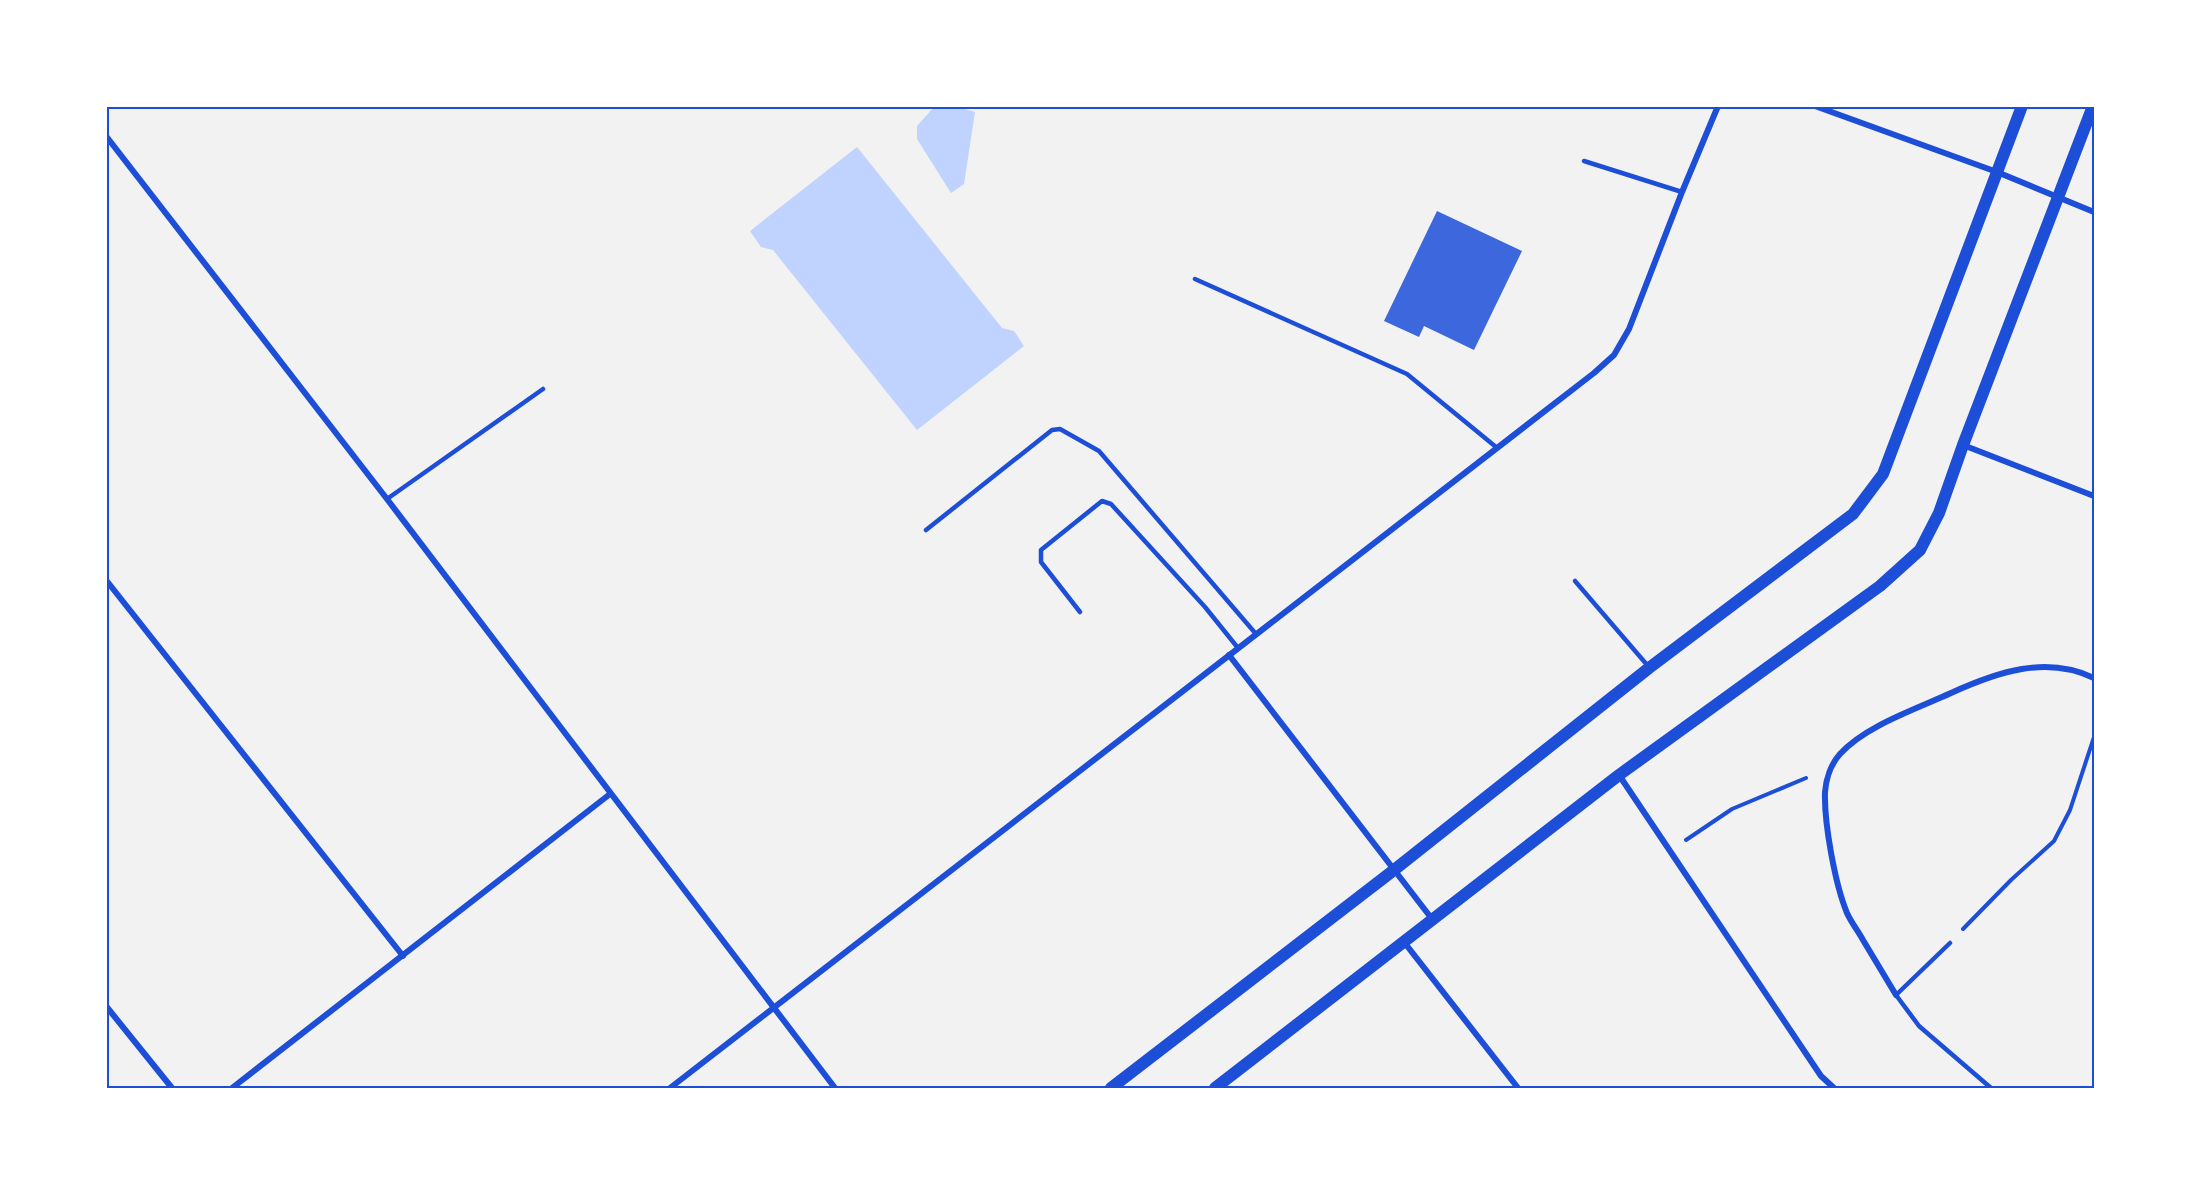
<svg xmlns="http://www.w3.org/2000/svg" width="2201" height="1195" font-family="Poppins,sans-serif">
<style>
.water{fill:#bfd3fe}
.building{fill:#3d67dc}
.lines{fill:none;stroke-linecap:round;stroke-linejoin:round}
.path{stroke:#1d4ed8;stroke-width:4}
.service{stroke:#1d4ed8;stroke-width:4.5}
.minor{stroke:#1d4ed8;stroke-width:6}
.secondary{stroke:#1d4ed8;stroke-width:12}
.neatline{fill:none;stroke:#1d4ed8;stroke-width:2}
</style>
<rect width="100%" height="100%" fill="#f2f2f2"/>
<g class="water">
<polygon points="934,107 958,107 975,112 964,184 951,193 917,139 917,126"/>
<polygon points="857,147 1002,328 1014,331 1024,346 917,430 773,250 761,247 750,231"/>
</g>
<polygon class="building" points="1437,211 1522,251 1474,350 1424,326 1419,337 1384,321"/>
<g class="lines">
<g class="path">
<polyline points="1686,840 1732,809 1806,778"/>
<polyline points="1963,929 2011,880 2054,841 2070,810 2094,737"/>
</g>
<g class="service">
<polyline points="1584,161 1682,192"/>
<polyline points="1195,279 1407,374 1496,447"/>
<polyline points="387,499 543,389"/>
<polyline points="926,530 1052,430 1060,429 1099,451 1256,634"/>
<polyline points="1575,581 1648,666"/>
<polyline points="1080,612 1041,562 1041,550 1102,501 1111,504 1205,607 1238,648"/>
<polyline points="1950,943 1896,995 1919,1026 1991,1088"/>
</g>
<g class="minor">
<polyline points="1815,106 1997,172 2094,212"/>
<polyline points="106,136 387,499 835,1088"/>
<polyline points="1963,445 2094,496"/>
<polyline points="106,580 403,956"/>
<polyline points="1229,655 1432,919"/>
<polyline points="1619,775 1821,1076 1834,1088"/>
<polyline points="1404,942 1518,1088"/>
<path d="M1896 995C1885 977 1874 958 1863 940 1858 931 1851 922 1847 913 1835 884 1824 823 1825 792 1826 779 1831 764 1840 754 1865 726 1916 709 1951 693 1997 672 2046 655 2094 678"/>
<polyline points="106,1006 172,1088"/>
<polyline points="232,1088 610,794"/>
<polyline points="670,1088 1594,373 1614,355 1629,329 1682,192 1718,106"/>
</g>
<g class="secondary">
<polyline points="1111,1088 1394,870 1649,668 1853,514 1883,474 2022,106"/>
<polyline points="1215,1088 1619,775 1880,586 1920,550 1939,513 1963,445 2093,106"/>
</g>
</g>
<rect width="2201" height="1195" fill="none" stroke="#ffffff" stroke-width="216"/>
<rect x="108" y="108" width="1985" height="979" class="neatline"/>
</svg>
